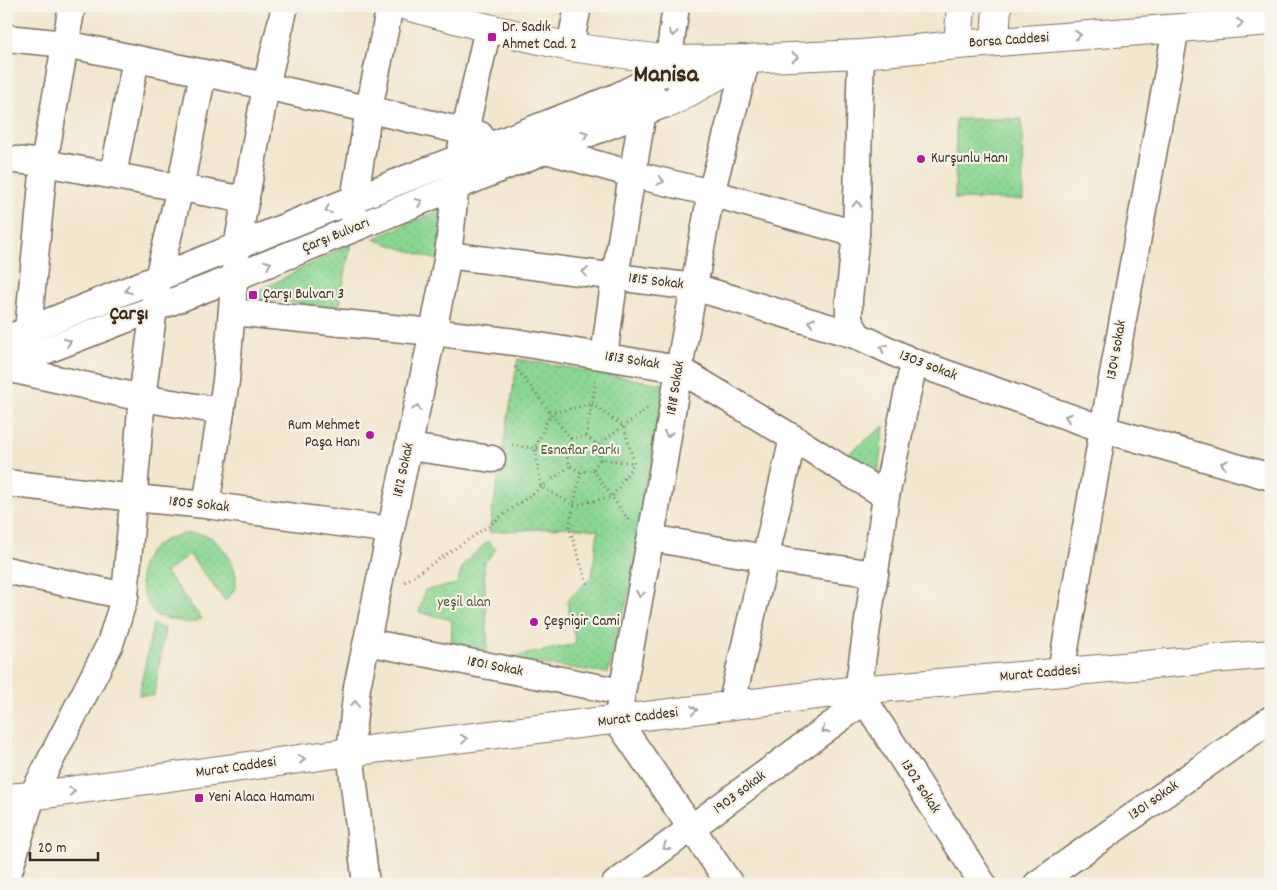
<svg xmlns="http://www.w3.org/2000/svg" width="1277" height="890" font-family="Dekko,sans-serif">
<style>
.green{fill:url(#green-dots);stroke:#628058}
.lines{fill:none;stroke-linecap:round;stroke-linejoin:round}
.minor-casing{stroke:#7b6c5b;stroke-width:29}
.major-casing{stroke:#7b6c5b;stroke-width:30}
.path{stroke:#7b6c5b;stroke-width:3;stroke-dasharray:1 4;stroke-linecap:butt}
.minor{stroke:#fff;stroke-width:26}
.major{stroke:#fff;stroke-width:28}
.oneway{stroke:#a79f9a}
.poi-dot{fill:#b5179e;stroke:#f7f3e8;stroke-width:2}
.labels{text-anchor:middle;dominant-baseline:central;stroke-width:4.5;stroke-linejoin:round;paint-order:stroke}
.poi-label{font-size:15px;fill:#3b2a1e;stroke:#f7f3e8;text-anchor:start}
.street-label{font-size:15px;fill:#3b2a1e;stroke:#f7f3e8}
.park-label{font-size:15px;fill:#4e553b;stroke:#f7f3e8}
.district-label{font-size:20px;font-weight:bold;fill:#3b2a1e;stroke:#f7f3e8}
.town-label{font-size:25px;font-weight:bold;fill:#3b2a1e;stroke:#f7f3e8}
</style>
<defs>
<pattern id="green-dots" width="8" height="8" patternUnits="userSpaceOnUse" patternTransform="scale(1.25)"><rect width="8" height="8" fill="#89d693"/><path d="M2 2h.1M6 6h.1" fill="none" stroke="#77b87e" stroke-width="1.8" stroke-linecap="round"/></pattern>
</defs>
<rect width="100%" height="100%" fill="#f7f3e8"/>
<filter id="ink" filterUnits="userSpaceOnUse"><feTurbulence type="fractalNoise" baseFrequency=".02" numOctaves="2"/><feDisplacementMap in="SourceGraphic" scale="10" xChannelSelector="R" yChannelSelector="G"/><feConvolveMatrix kernelMatrix="1 2 1 2 8 2 1 2 1" color-interpolation-filters="sRGB"/></filter>
<filter id="wash" filterUnits="userSpaceOnUse"><feTurbulence type="fractalNoise" baseFrequency=".0096" numOctaves="4" result="noise"/><feDisplacementMap in="SourceGraphic" scale="20" xChannelSelector="R" yChannelSelector="G"/><feGaussianBlur stdDeviation="1.12" result="paint"/><feColorMatrix in="noise" values="0 0 0 0 0 0 0 0 0 0 0 0 0 0 0 0 0 1.4 0 .05"/><feComposite in="paint" operator="in"/></filter>
<g filter="url(#wash)">
<rect width="100%" height="100%" fill="#f2e6cd"/>
<g class="green">
<polygon points="956,119 1022,119 1023,200 955,199"/>
<polygon points="447,207 440,261 373,239"/>
<polygon points="351,243 339,309 249,296"/>
<polygon points="518,359 668,385 644,534 608,673 504,659 576,644 567,601 592,576 598,530 569,527 489,532"/>
<polygon points="884,426 876,489 837,462"/>
<path d="M190 533C196 534 205 534 210 537 226 548 243 572 233 592 231 595 228 598 225 601L189 554 166 573 202 619 189 623 156 616C151 609 145 601 143 592 132 557 158 537 190 533Z"/>
<polygon points="488,541 496,549 484,564 488,656 451,648 452,620 419,612 425,590 457,584 463,565"/>
<polygon points="153,624 165,629 154,696 139,695"/>
</g>
</g>
<g filter="url(#ink)">
<g class="lines">
<g class="minor-casing">
<g id="minor">
<polyline points="6,38 66,44 266,86 480,135"/>
<polyline points="570,47 578,6"/>
<polyline points="861,54 856,234 849,299 849,320 858,336 914,362 1103,429 1271,477"/>
<polyline points="667,72 676,6"/>
<polyline points="546,150 632,174 711,193 856,234"/>
<polyline points="6,159 44,163 246,200"/>
<polyline points="113,175 136,59"/>
<polyline points="352,212 369,109 390,6"/>
<polyline points="448,255 694,287 858,336"/>
<polyline points="232,312 433,332 515,342 679,369 793,438 886,496"/>
<polyline points="6,339 354,199 618,96 652,79"/>
<polyline points="28,345 28,331 44,163 72,6"/>
<polyline points="604,356 615,276 643,112"/>
<polyline points="914,362 886,496 858,690 983,884"/>
<polyline points="6,366 233,278 546,150 665,104"/>
<polyline points="6,368 142,398 221,411"/>
<polyline points="409,447 492,459"/>
<polyline points="6,483 134,498 206,505 391,530"/>
<polyline points="206,505 226,381 237,247 266,86 285,6"/>
<polyline points="651,538 765,558 875,574"/>
<polyline points="6,570 125,596"/>
<polyline points="367,642 622,692"/>
<polyline points="1061,672 1103,429 1176,28"/>
<polyline points="731,706 793,438"/>
<polyline points="6,881 32,796 110,644 125,596 142,398 158,278 180,188 203,73"/>
<polyline points="366,884 350,752 357,687 433,332 448,255 459,158 488,28"/>
<polyline points="615,884 864,701"/>
<polyline points="730,884 617,720 657,503 679,369 711,193 747,59"/>
<polyline points="1037,884 1271,719"/>
</g>
</g>
<g class="major-casing">
<g id="major">
<polyline points="407,6 488,28 570,47 669,60 747,59 861,54 958,45 1271,21"/>
<polyline points="995,42 997,6"/>
<polyline points="958,45 961,6"/>
<path d="M679 98C697 60 632 68 653 97 657 103 664 104 670 103L745 60"/>
<polyline points="6,798 32,796 350,752 858,690 1271,654"/>
</g>
</g>
<g class="path">
<polyline points="515,367 571,439"/>
<polygon points="592,404 624,427 634,463 612,497 574,505 541,487 535,448 551,413"/>
<polygon points="586,436 598,445 600,459 593,470 581,472 570,466 566,453 571,439"/>
<polyline points="586,436 596,380"/>
<polyline points="512,445 566,453"/>
<polyline points="598,445 648,408"/>
<polyline points="600,459 634,463"/>
<polyline points="593,470 629,521"/>
<polyline points="581,472 569,527 588,586"/>
<polyline points="405,582 490,525 570,466"/>
</g>
<use href="#minor" class="minor"/>
<use href="#major" class="major"/>
</g>
<defs><path id="oneway-chevron" d="M-2-3.5L2.5 0L-2 3.5" fill="none" stroke-width="1.6" stroke-linecap="round" stroke-linejoin="round" transform="scale(1.25)"/></defs>
<g class="oneway">
<use href="#oneway-chevron" transform="translate(1240 23) rotate(-4)"/>
<use href="#oneway-chevron" transform="translate(673 33) rotate(98)"/>
<use href="#oneway-chevron" transform="translate(1078 35) rotate(-4)"/>
<use href="#oneway-chevron" transform="translate(795 57) rotate(-2)"/>
<use href="#oneway-chevron" transform="translate(585 134) rotate(-21)"/>
<use href="#oneway-chevron" transform="translate(661 181) rotate(13)"/>
<use href="#oneway-chevron" transform="translate(419 202) rotate(-22)"/>
<use href="#oneway-chevron" transform="translate(857 204) rotate(-88)"/>
<use href="#oneway-chevron" transform="translate(328 210) rotate(158)"/>
<use href="#oneway-chevron" transform="translate(268 264) rotate(-22)"/>
<use href="#oneway-chevron" transform="translate(585 272) rotate(-173)"/>
<use href="#oneway-chevron" transform="translate(128 290) rotate(158)"/>
<use href="#oneway-chevron" transform="translate(811 322) rotate(-163)"/>
<use href="#oneway-chevron" transform="translate(68 342) rotate(-21)"/>
<use href="#oneway-chevron" transform="translate(883 348) rotate(-156)"/>
<use href="#oneway-chevron" transform="translate(417 408) rotate(-79)"/>
<use href="#oneway-chevron" transform="translate(1068 417) rotate(-160)"/>
<use href="#oneway-chevron" transform="translate(668 434) rotate(99)"/>
<use href="#oneway-chevron" transform="translate(1224 464) rotate(-164)"/>
<use href="#oneway-chevron" transform="translate(640 594) rotate(101)"/>
<use href="#oneway-chevron" transform="translate(355 704) rotate(-84)"/>
<use href="#oneway-chevron" transform="translate(694 710) rotate(-7)"/>
<use href="#oneway-chevron" transform="translate(825 730) rotate(143)"/>
<use href="#oneway-chevron" transform="translate(464 739) rotate(-7)"/>
<use href="#oneway-chevron" transform="translate(302 759) rotate(-8)"/>
<use href="#oneway-chevron" transform="translate(72 791) rotate(-8)"/>
<use href="#oneway-chevron" transform="translate(666 847) rotate(144)"/>
</g>
</g>
<g class="poi-dot">
<rect x="487" y="32" width="10" height="10" rx="2.5"/>
<circle cx="921" cy="159" r="5"/>
<rect x="248" y="290" width="10" height="10" rx="2.5"/>
<circle cx="370" cy="435" r="5"/>
<circle cx="534" cy="622" r="5"/>
<rect x="194" y="793" width="10" height="10" rx="2.5"/>
</g>
<g class="labels">
<g class="poi-label">
<text x="502" y="28">Dr. Sadık<tspan x="502" dy="17">Ahmet Cad. 2</tspan></text>
<text x="931" y="159">Kurşunlu Hanı</text>
<text x="263" y="295">Çarşı Bulvarı 3</text>
<text x="360" y="426" text-anchor="end">Rum Mehmet<tspan x="360" dy="17">Paşa Hanı</tspan></text>
<text x="544" y="622">Çeşnigir Cami</text>
<text x="209" y="798">Yeni Alaca Hamamı</text>
</g>
<g class="street-label">
<text transform="translate(1009 41) rotate(-4)">Borsa Caddesi</text>
<text transform="translate(336 236) rotate(-22)">Çarşı Bulvarı</text>
<text transform="translate(656 282) rotate(7)">1815 Sokak</text>
<text transform="translate(1117 350) rotate(-80)">1304 sokak</text>
<text transform="translate(632 361) rotate(9)">1813 Sokak</text>
<text transform="translate(928 366) rotate(21)">1303 sokak</text>
<text transform="translate(676 388) rotate(-81)">1818 Sokak</text>
<text transform="translate(404 470) rotate(-78)">1812 Sokak</text>
<text transform="translate(199 505) rotate(6)">1805 Sokak</text>
<text transform="translate(495 667) rotate(11)">1801 Sokak</text>
<text transform="translate(1040 674) rotate(-5)">Murat Caddesi</text>
<text transform="translate(638 718) rotate(-7)">Murat Caddesi</text>
<text transform="translate(236 768) rotate(-8)">Murat Caddesi</text>
<text transform="translate(920 787) rotate(57)">1302 sokak</text>
<text transform="translate(740 793) rotate(-37)">1903 sokak</text>
<text transform="translate(1154 801) rotate(-35)">1301 sokak</text>
</g>
<g class="park-label">
<text x="580" y="451">Esnaflar Parkı</text>
<text x="464" y="603">yeşil alan</text>
</g>
<g class="district-label">
<text x="129" y="315">Çarşı</text>
</g>
<g class="town-label">
<text x="666" y="76">Manisa</text>
</g>
</g>
<rect width="1277" height="890" fill="none" stroke="#f7f3e8" stroke-width="25"/>
<path d="M30 852v8h68v-8" fill="none" stroke="#3b2a1e" stroke-width="2.5"/>
<text x="38" y="852" font-size="15" fill="#3b2a1e" stroke="#f7f3e8" stroke-width="4" paint-order="stroke">20 m</text>
</svg>
